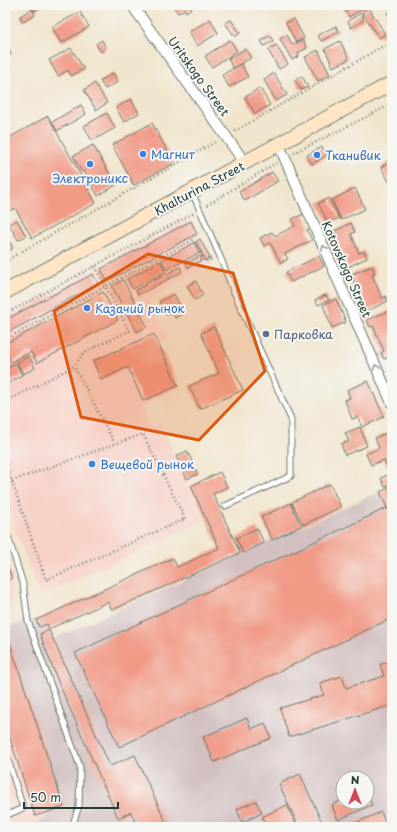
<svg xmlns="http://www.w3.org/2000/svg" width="397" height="832" font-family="'Playpen Sans',sans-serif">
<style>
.built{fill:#f7d1c7}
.industrial{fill:#d2bfc0;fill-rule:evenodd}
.building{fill:#f19a86}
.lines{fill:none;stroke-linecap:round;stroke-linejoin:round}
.lane-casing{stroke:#68786a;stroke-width:7}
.street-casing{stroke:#68786a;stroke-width:12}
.secondary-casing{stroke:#68786a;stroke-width:16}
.path{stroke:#68786a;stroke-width:2.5;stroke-dasharray:1 3;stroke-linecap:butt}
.lane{stroke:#fff;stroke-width:5}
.street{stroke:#fff;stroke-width:10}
.secondary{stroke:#fee5c5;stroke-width:14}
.oneway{stroke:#8f9e9a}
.marked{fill:#de580e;fill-opacity:0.2;stroke:#de580e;stroke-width:3;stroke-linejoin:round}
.shop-dot{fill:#3f7fe0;stroke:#f6f6f2;stroke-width:1.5}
.service-dot{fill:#5c6f8a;stroke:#f6f6f2;stroke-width:1.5}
.labels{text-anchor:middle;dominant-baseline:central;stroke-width:4;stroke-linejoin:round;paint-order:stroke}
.street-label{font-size:12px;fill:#1f3d34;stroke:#f6f6f2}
.shop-label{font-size:12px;fill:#366cbe;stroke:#f6f6f2;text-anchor:start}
.service-label{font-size:12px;fill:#4e5e75;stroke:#f6f6f2;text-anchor:start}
</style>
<rect width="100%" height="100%" fill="#f6f6f2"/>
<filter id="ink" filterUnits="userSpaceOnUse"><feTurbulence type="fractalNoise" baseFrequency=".025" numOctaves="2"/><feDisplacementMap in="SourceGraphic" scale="8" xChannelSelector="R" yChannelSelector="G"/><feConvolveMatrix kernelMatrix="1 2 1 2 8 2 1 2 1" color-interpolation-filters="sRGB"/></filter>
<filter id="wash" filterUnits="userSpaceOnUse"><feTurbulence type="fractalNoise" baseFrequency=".012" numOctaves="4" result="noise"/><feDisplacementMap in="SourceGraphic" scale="16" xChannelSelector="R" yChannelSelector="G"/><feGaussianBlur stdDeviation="0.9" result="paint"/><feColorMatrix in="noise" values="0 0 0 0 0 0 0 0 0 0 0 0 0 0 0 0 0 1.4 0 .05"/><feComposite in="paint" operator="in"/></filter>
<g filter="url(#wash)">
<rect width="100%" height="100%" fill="#f1e5cd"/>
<g class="built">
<polygon points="190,218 215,262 148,300 169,338 159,343 181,386 141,407 152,427 160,423 204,521 40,596 5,501 5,317"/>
<polygon points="5,560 12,578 9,626 5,627 64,807 47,813 49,818 30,827 5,827"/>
</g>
<path class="industrial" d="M392 486V506L387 508 392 519V827H28L48 818 47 813 64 807 5 627 36 620 39 627 47 624 49 630 40 634 57 679 118 818 131 812 53 639ZM343 778H367V802H343Z"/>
<g id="blocks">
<g class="building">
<polygon points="31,5 44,5 34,11"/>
<polygon points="172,5 190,5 192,8 186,12 185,9 178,13"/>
<polygon points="346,5 369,5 349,17 343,7"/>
<polygon points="369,8 385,34 379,38 362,12"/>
<polygon points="32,9 35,15 23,22 20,16"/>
<polygon points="392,10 392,21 387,13"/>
<polygon points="80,12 89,27 61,43 52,27"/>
<polygon points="361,13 364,20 351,28 348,21"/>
<polygon points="210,19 218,33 197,46 189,32"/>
<polygon points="294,19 304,38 296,42 286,23"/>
<polygon points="231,20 240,33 235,37 225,23"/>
<polygon points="336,26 339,32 321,41 318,35"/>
<polygon points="270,35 273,41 264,46 261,41"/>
<polygon points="287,35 293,45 303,40 307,48 298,53 299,56 292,60 280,39"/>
<polygon points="102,40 106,48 101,52 96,44"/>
<polygon points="230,40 237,51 212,67 205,56"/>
<polygon points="340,41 349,59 333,67 325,49"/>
<polygon points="5,44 11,54 5,57"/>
<polygon points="276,45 288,64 279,69 268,50"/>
<polygon points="71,48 84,69 71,76 68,70 58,76 49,60"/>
<polygon points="245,49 251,58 233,68 228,59"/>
<polygon points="318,50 330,75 318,81 305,57"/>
<polygon points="241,64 248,77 229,87 222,75"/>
<polygon points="113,73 118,82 105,89 100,81"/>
<polygon points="274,73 287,95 276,101 264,80"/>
<polygon points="302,76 308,87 301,90 295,80"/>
<polygon points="95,83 107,103 96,110 84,90"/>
<polygon points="260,88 270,105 255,114 245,97"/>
<polygon points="131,99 139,113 124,122 116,108"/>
<polygon points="81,105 86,114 57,131 52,122"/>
<polygon points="107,113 115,128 92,141 84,126"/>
<polygon points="48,116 96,203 32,238 15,208 6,213 5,212 5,140"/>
<polygon points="152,123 174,163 134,185 112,145"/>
<polygon points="93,145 116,185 98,196 84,171 82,172 73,156"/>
<polygon points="322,147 327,155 312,164 307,155"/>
<polygon points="392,161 392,187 381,167"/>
<polygon points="272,172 278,181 245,201 239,192"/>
<polygon points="355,188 365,209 341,220 332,200"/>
<polygon points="329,198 339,218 328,223 318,203"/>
<polygon points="304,214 311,228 307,230 312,240 285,254 288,259 281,263 270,243 264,246 260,238 272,232 275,236 295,226 292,219"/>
<polygon points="17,220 26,236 18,240 9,224"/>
<polygon points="191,221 197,234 107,281 101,269"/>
<polygon points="351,223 355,232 351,234 359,253 364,251 367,258 348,267 332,232"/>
<polygon points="5,234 13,248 5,253"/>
<polygon points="200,239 210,258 205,260 196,242"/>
<polygon points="194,243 199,253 167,270 162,260"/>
<polygon points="200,256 202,260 188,268 186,263"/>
<polygon points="319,256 324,266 291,282 286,272"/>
<polygon points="160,261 166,272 133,289 127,279"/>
<polygon points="372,266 375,274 372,275 382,298 386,296 388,301 367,311 353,281 355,280 352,274"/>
<polygon points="180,267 182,272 138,295 136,290"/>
<polygon points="93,274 98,284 5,334 5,320"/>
<polygon points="123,280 136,304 125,310 112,286"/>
<polygon points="196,281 203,295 195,300 187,286"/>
<polygon points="103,292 118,320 37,363 31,352 11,362 5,350 5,344"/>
<polygon points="174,294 184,313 175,318 172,312 166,315 159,302"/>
<polygon points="326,295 329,300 318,305 315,300"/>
<polygon points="336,299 346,322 332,328 323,305"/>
<polygon points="137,307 147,326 137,332 126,312"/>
<polygon points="391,310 392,312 392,318 390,319 392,323 392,356 384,359 381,353 384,351 373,326 370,327 367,320"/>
<polygon points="214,327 243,390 200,409 189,386 219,373 201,333"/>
<polygon points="154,334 178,386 143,401 128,367 101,380 93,361"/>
<polygon points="29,356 35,368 23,374 17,363"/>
<polygon points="5,361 9,367 16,363 22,375 5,385"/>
<polygon points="368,381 384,417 362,427 358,417 352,419 345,400 350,398 347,390"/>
<polygon points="360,427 367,446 345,455 341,444 349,441 345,433"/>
<polygon points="389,432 392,437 392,471 389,472 384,460 371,465 366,454 379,448 375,438"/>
<polygon points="187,451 198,474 187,479 176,456"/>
<polygon points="220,472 227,487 213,494 240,553 112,610 108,602 49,629 47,624 39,627 36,620 173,558 177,567 219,548 191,486"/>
<polygon points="392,473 392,484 385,487 381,478"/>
<polygon points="330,484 341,507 303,525 292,502"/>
<polygon points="392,486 392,506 387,508 380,492"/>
<polygon points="291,503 301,526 272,540 261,517"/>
<polygon points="387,508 392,519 392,618 119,747 75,653"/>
<polygon points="257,528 264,543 243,553 236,538"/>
<polygon points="5,561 12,578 5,581"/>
<polygon points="5,628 64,807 35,816 5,723"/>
<polygon points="49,630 110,766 135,755 168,827 137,827 131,812 118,818 57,679 40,634"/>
<polygon points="392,661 392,705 289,737 280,708 324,695 320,683 342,676 346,688 384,676 380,664"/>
<polygon points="247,718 251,729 265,723 271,738 214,762 203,737"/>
<polygon points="300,774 324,827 299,827 279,784"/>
<polygon points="367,794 372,805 338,820 332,805 343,800 343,802 367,802"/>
<polygon points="256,801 262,813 242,822 237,809"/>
<polygon points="287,805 297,827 266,827 262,817"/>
<polygon points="381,812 387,827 346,827"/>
<polygon points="108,821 110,827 93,827"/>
</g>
</g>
</g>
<g filter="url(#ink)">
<use href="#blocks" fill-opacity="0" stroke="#68786a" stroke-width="1"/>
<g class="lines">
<g class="lane-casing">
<g id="lane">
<polyline points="192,192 221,259 233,290 291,419 291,476 225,506"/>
<polyline points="5,527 23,584 28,621 80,767 79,806 72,827"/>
<polyline points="5,750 23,808 5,816"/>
</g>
</g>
<g class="street-casing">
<g id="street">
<polyline points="132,5 245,163"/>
<polyline points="279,145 392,403"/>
</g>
</g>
<g class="secondary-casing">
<polyline id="secondary" points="5,292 392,83"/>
</g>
<g class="path">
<polyline points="235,131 392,41"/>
<polyline points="294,153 392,104"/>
<polyline points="207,205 276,163"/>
<polyline points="5,261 217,141"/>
<polyline points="5,314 194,213"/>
<polyline points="5,341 10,337 193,240 205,262 212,259"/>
<polyline points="5,402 74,366 83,354 91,349 129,331 95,266"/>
<polyline points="5,451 9,473 46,580 185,519 143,434 115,444 74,366"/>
<polyline points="12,481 115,444"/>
</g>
<use href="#lane" class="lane"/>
<use href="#street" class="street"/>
<use href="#secondary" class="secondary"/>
</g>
<defs><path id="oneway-chevron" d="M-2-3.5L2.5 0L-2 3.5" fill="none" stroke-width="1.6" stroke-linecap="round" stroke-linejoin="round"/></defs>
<g class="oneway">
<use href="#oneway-chevron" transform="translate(324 248) rotate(-114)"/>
<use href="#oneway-chevron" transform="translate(376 367) rotate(-114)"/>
</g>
</g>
<path class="marked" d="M148 254 233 273 265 371 199 440 81 417 54 311Z"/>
<g class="shop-dot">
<circle cx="143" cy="154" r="4"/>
<circle cx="317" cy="155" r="4"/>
<circle cx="90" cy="164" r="4"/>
<circle cx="87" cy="308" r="4"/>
<circle cx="92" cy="464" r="4"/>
</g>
<circle class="service-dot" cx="266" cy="334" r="4"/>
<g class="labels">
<g class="street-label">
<text transform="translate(199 76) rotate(54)">Uritskogo Street</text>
<text transform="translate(199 188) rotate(-28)">Khalturina Street</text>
<text transform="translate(347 269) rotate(66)">Kotovskogo Street</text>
</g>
<g class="shop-label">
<text x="151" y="154">Магнит</text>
<text x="325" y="155">Тканивик</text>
<text x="90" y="178" text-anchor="middle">Электроникс</text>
<text x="95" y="308">Казачий рынок</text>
<text x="100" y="464">Вещевой рынок</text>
</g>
<g class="service-label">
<text x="274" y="334">Парковка</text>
</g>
</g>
<rect width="397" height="832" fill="none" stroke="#f6f6f2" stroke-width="20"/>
<g transform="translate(355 790)"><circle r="19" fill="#f6f6f2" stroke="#a0aca6"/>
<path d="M0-3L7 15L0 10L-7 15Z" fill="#d1495b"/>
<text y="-6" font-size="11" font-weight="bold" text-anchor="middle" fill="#1f3d34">N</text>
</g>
<path d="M24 802v6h94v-6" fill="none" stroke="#1f3d34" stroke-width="2"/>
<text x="30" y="802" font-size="12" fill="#1f3d34" stroke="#f6f6f2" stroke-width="3" paint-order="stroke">50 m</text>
</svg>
